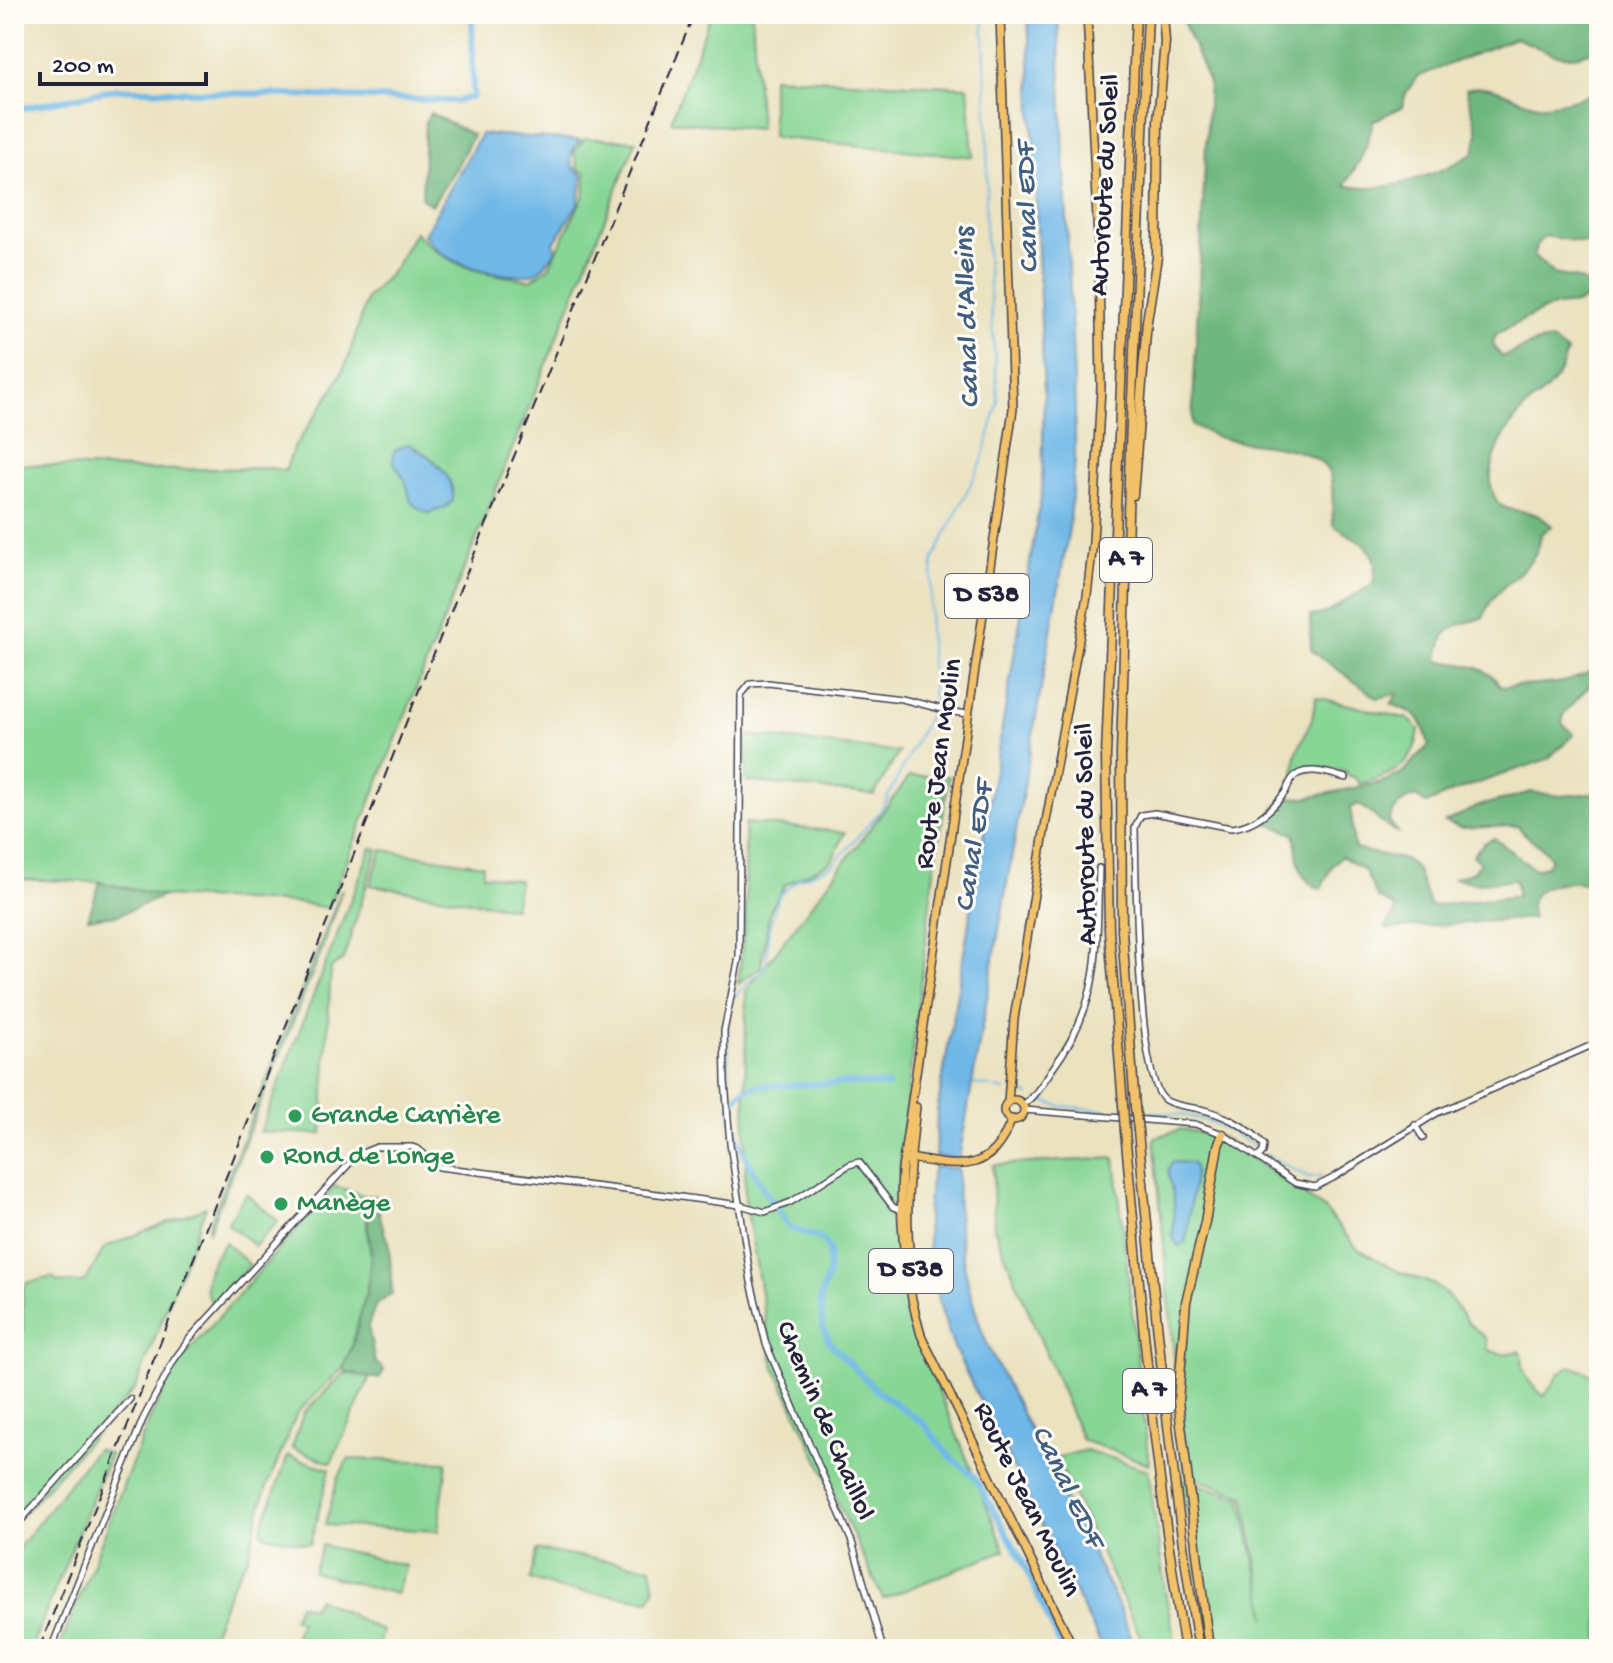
<svg xmlns="http://www.w3.org/2000/svg" width="1613" height="1663" font-family="'Gochi Hand',sans-serif">
<style>
.green{fill:#88d695;stroke:#557c68;stroke-width:2}
.forest{fill:#6eb77e;stroke:#486c5c;stroke-width:2}
.water{fill:#6fb8e7;stroke:#486d91;stroke-width:2}
.lines{fill:none;stroke-linecap:round;stroke-linejoin:round}
.stream{stroke:#6fb8e7;stroke-width:2}
.canal{stroke:#6fb8e7;stroke-width:6}
.street-casing{stroke:#403f4f;stroke-width:8}
.primary-casing{stroke:#403f4f;stroke-width:10}
.highway-casing{stroke:#403f4f;stroke-width:11}
.street{stroke:#fff;stroke-width:5}
.primary{stroke:#f2c26a;stroke-width:7}
.highway{stroke:#f2c26a;stroke-width:8}
.rail{stroke:#22223b;stroke-width:2;stroke-dasharray:12 6;stroke-linecap:butt}
.highway-bridge-casing{stroke:#403f4f;stroke-width:11;stroke-linecap:butt}
.highway-bridge{stroke:#f2c26a;stroke-width:8}
.leisure-dot{fill:#2e9e5b;stroke:#fdfcf7;stroke-width:3}
.labels{text-anchor:middle;dominant-baseline:central;stroke-width:6;stroke-linejoin:round;paint-order:stroke}
.shield{fill:#fdfcf7;stroke:#646373;stroke-width:2}
.shield-label{font-size:26px;font-weight:bold;fill:#22223b}
.street-label{font-size:28px;fill:#22223b;stroke:#fdfcf7}
.leisure-label{font-size:28px;fill:#27864d;stroke:#fdfcf7;text-anchor:start}
.water-label{font-size:30px;font-style:italic;fill:#415e80;stroke:#fdfcf7}
</style>
<rect width="100%" height="100%" fill="#fdfcf7"/>
<filter id="ink" filterUnits="userSpaceOnUse"><feTurbulence type="fractalNoise" baseFrequency=".0125" numOctaves="2"/><feDisplacementMap in="SourceGraphic" scale="16" xChannelSelector="R" yChannelSelector="G"/><feConvolveMatrix kernelMatrix="1 2 1 2 8 2 1 2 1" color-interpolation-filters="sRGB"/></filter>
<filter id="wash" filterUnits="userSpaceOnUse"><feTurbulence type="fractalNoise" baseFrequency=".006" numOctaves="4" result="noise"/><feDisplacementMap in="SourceGraphic" scale="32" xChannelSelector="R" yChannelSelector="G"/><feGaussianBlur stdDeviation="1.8" result="paint"/><feColorMatrix in="noise" values="0 0 0 0 0 0 0 0 0 0 0 0 0 0 0 0 0 1.4 0 .05"/><feComposite in="paint" operator="in"/></filter>
<g filter="url(#wash)">
<rect width="100%" height="100%" fill="#ebe2c0"/>
<g class="green">
<polygon points="711,14 752,14 760,129 671,121"/>
<polygon points="772,77 968,87 973,157 772,137"/>
<path d="M585 138 636 141 328 908 299 903 163 896 98 882 14 879V464L153 470 272 468 285 471 293 449 332 391 347 362 367 298 394 269 415 232C452 271 481 272 531 280L549 267 584 195 586 173 578 169 574 152Z"/>
<path d="M1316 697 1408 719 1419 729C1414 767 1393 774 1360 784L1356 778 1346 774V771L1321 768 1294 774 1296 754 1312 719Z"/>
<polygon points="746,735 899,752 874,795 746,781"/>
<polygon points="910,776 949,776 934,870 901,1150 898,1236 905,1290 917,1339 1005,1550 883,1599 773,1363 745,1200 746,991"/>
<polygon points="745,823 845,832 832,861 785,885 770,911 761,967 738,984 746,912"/>
<polygon points="371,848 378,849 343,960 331,968 322,1134 260,1132"/>
<polygon points="382,850 483,865 483,875 519,880 514,908 370,885"/>
<polygon points="342,889 321,952 209,1231 208,1227"/>
<path d="M1182 1129 1223 1138 1324 1209 1357 1248 1399 1272 1433 1284 1449 1297 1469 1324 1486 1338 1488 1350 1503 1354 1520 1351C1524 1358 1521 1363 1524 1371 1527 1380 1536 1392 1545 1396L1559 1374 1571 1366 1586 1372 1599 1382V1649H1211L1182 1479 1241 1498 1267 1618 1244 1496 1185 1474 1154 1138Z"/>
<polygon points="1115,1158 1149,1464 1082,1440 994,1228 993,1165"/>
<polygon points="335,1186 365,1196 367,1201 367,1233 371,1255 367,1289 352,1348 343,1368 297,1413 264,1494 248,1557 232,1585 206,1649 59,1649 148,1423 177,1364"/>
<polygon points="246,1194 278,1221 255,1246 227,1223"/>
<polygon points="206,1207 135,1389 14,1524 14,1368 18,1337 23,1330 23,1291 26,1283 52,1277 58,1282 82,1283 88,1277 105,1247"/>
<path d="M225 1242 250 1265 214 1305C195 1288 212 1258 225 1242Z"/>
<polygon points="344,1373 370,1377 331,1463 292,1448 303,1414"/>
<polygon points="96,1449 110,1454 31,1649 14,1649 14,1554"/>
<polygon points="1086,1450 1148,1470 1166,1597 1177,1649 1142,1649 1141,1638 1056,1458"/>
<polygon points="288,1456 330,1469 310,1544 264,1535 261,1530"/>
<polygon points="348,1459 447,1462 438,1531 325,1525 338,1478"/>
<polygon points="322,1545 406,1566 396,1594 313,1572"/>
<polygon points="537,1550 651,1567 655,1589 650,1600 560,1589 530,1579"/>
<polygon points="318,1598 382,1631 377,1649 327,1649 294,1639 300,1621 293,1618 299,1604 312,1607"/>
</g>
<g class="forest">
<path d="M1183 14H1599V48C1558 66 1553 51 1515 38L1417 77 1406 93 1402 107 1373 121C1368 146 1359 164 1345 185 1383 196 1441 173 1474 153L1478 132 1466 89C1496 81 1511 100 1538 105 1547 107 1591 96 1599 91V152C1594 161 1592 170 1599 178V245L1544 236 1538 243 1534 256 1554 274 1578 279 1594 287 1587 298 1577 304 1556 306 1541 311 1496 334 1493 344 1502 357 1535 343 1551 340 1567 352C1563 364 1560 375 1551 385 1542 396 1528 403 1519 415 1502 434 1480 476 1497 501 1505 513 1525 509 1537 515 1542 517 1548 523 1552 526L1541 534C1538 574 1495 579 1484 617 1450 629 1443 623 1438 661 1462 664 1487 664 1501 687 1539 683 1560 689 1595 669L1599 676 1564 713 1562 724 1574 734 1548 759 1455 791 1426 804 1416 796C1401 800 1395 807 1389 821L1397 832C1387 829 1370 811 1358 804L1350 809C1354 824 1351 835 1355 849L1406 860 1416 868 1430 906 1518 896 1515 880 1476 883 1454 878 1473 872 1480 863 1473 855 1484 843 1494 838 1534 869 1547 866 1551 859C1541 841 1528 842 1518 826L1460 828 1445 822 1479 806 1531 792 1560 796 1597 793 1599 885C1575 879 1520 879 1533 918L1386 929 1387 923 1395 913 1394 907 1377 897 1365 871 1341 856 1333 864 1321 889C1295 880 1299 857 1294 834L1266 823 1274 808 1287 797 1306 798 1382 782 1402 773 1429 745C1422 717 1419 714 1391 704L1398 694 1377 698 1311 650 1310 616C1338 612 1331 608 1351 597 1359 592 1366 589 1373 583 1382 547 1359 542 1333 525 1332 512 1334 486 1330 475 1317 442 1248 446 1221 438 1211 436 1202 429 1192 425L1209 83 1182 19Z"/>
<polygon points="430,113 473,135 456,168 432,205 422,199 425,122"/>
<polygon points="100,882 163,896 119,915 88,918"/>
<polygon points="365,1196 375,1196 385,1235 389,1241 392,1293 375,1306 368,1326 375,1362 384,1370 379,1379 348,1373 343,1368 352,1346 367,1289 371,1255"/>
</g>
<g class="water">
<polygon points="1028,14 1058,14 1075,408 1075,461 1069,528 959,1159 935,1156 937,1112 1042,491 1044,394"/>
<path d="M481 134 580 140C570 152 565 166 583 175L578 204 554 243 556 250C551 258 544 269 534 273 512 281 461 266 442 254 435 249 429 241 424 235Z"/>
<path d="M408 444C430 455 455 474 453 501L444 508 429 513 419 509 411 502 406 482 393 461 394 451Z"/>
<polygon points="1172,1162 1191,1163 1195,1168 1186,1241 1178,1246 1173,1238 1174,1201 1168,1170"/>
<path d="M934 1166 958 1169C955 1232 965 1288 988 1347L1115 1598 1136 1649H1103L955 1350C932 1291 918 1229 934 1166Z"/>
</g>
<g class="lines">
<g class="stream">
<polyline points="933,703 929,629 933,560 982,461 998,402 985,225 988,147 983,14"/>
<polyline points="733,997 766,967 769,928 779,896 797,880 833,865 882,809 932,709"/>
<polyline points="728,1026 729,1096 735,1100"/>
<polyline points="974,1084 992,1087"/>
<polyline points="996,1088 1005,1090"/>
<polyline points="1015,1092 1029,1095"/>
<polyline points="1037,1099 1059,1106 1106,1110"/>
<path d="M1151 1112C1202 1115 1216 1121 1259 1149"/>
<polyline points="1267,1155 1308,1177 1321,1176"/>
</g>
<g class="canal">
<polyline points="14,110 117,89 456,101 473,97 472,14"/>
<path d="M774 1206C761 1183 709 1110 745 1090 759 1083 780 1086 795 1085 827 1084 857 1081 888 1086"/>
<polyline points="778,1211 790,1228 817,1237 824,1241 829,1249 828,1274 820,1299 823,1328 830,1343 876,1390 923,1423 952,1459 974,1476 1022,1560 1062,1649"/>
</g>
</g>
</g>
<g filter="url(#ink)">
<g class="lines">
<g class="street-casing">
<g id="street">
<path d="M1023 1105C1035 1096 1043 1083 1051 1071 1103 1001 1096 951 1099 868"/>
<polyline points="1024,1110 1195,1124 1223,1134 1295,1183 1315,1187 1333,1178 1437,1113 1599,1042"/>
<polyline points="1415,1125 1423,1138"/>
<path d="M1258 1157 1263 1152 1264 1145C1250 1127 1222 1114 1200 1109 1190 1107 1174 1106 1165 1100 1136 1080 1136 869 1135 827L1141 815 1155 813 1231 828C1252 826 1270 812 1283 795 1287 791 1288 784 1292 779 1303 764 1331 774 1346 778"/>
<polyline points="14,1528 130,1399"/>
<polyline points="51,1649 143,1419 174,1360 190,1338 357,1155 377,1147 412,1147 418,1149 439,1167 658,1194 740,1205 765,1212 791,1202 849,1165 859,1162 893,1207 901,1210"/>
<polyline points="883,1649 852,1542 766,1344 751,1282 730,1144 725,1081 724,1031 739,957 741,695 750,684 768,683 902,699 953,712 969,714"/>
</g>
</g>
<g class="primary-casing">
<g id="primary">
<path d="M1000 14 1013 409 902 1169C899 1226 905 1280 921 1335L1074 1649"/>
<circle cx="1014" cy="1110" r="10"/>
<polyline points="1008,1102 1014,1019 1044,832 1087,596 1093,542 1101,387 1099,262 1087,14"/>
<path d="M907 1161 910 1158C961 1167 990 1175 1012 1119"/>
<path d="M912 1274C903 1218 910 1163 916 1107"/>
</g>
</g>
<g class="highway-casing">
<g id="highway">
<polyline points="1133,495 1147,321 1157,257 1158,121 1165,42 1163,14"/>
<polyline points="1123,1105 1109,931 1106,756 1136,14"/>
<polyline points="1135,1107 1122,931 1121,753 1130,447 1148,14"/>
<path d="M1125 1131C1141 1304 1155 1477 1185 1649"/>
<path d="M1138 1131C1155 1304 1170 1477 1199 1649"/>
<polyline points="1209,1649 1178,1401 1186,1302 1205,1222 1218,1146 1223,1134"/>
</g>
</g>
<use href="#street" class="street"/>
<use href="#primary" class="primary"/>
<use href="#highway" class="highway"/>
<polyline class="rail" points="39,1649 421,685 694,14"/>
<g class="highway-bridge-casing">
<g id="highway-bridge">
<polyline points="1123,1105 1125,1131"/>
<polyline points="1135,1107 1138,1131"/>
</g>
</g>
<use href="#highway-bridge" class="highway-bridge"/>
</g>
</g>
<g class="leisure-dot">
<circle cx="295" cy="1116" r="8"/>
<circle cx="267" cy="1157" r="8"/>
<circle cx="281" cy="1204" r="8"/>
</g>
<g class="labels">
<g class="shield">
<rect x="1100" y="538" width="52" height="44" rx="6"/>
<rect x="945" y="574" width="84" height="44" rx="6"/>
<rect x="869" y="1249" width="84" height="44" rx="6"/>
<rect x="1123" y="1369" width="52" height="44" rx="6"/>
</g>
<g class="shield-label">
<text x="1126" y="560">A 7</text>
<text x="987" y="596">D 538</text>
<text x="911" y="1271">D 538</text>
<text x="1149" y="1391">A 7</text>
</g>
<g class="street-label">
<text transform="translate(1106 185) rotate(-87)">Autoroute du Soleil</text>
<text transform="translate(940 764) rotate(-82)">Route Jean Moulin</text>
<text transform="translate(1087 834) rotate(-91)">Autoroute du Soleil</text>
<text transform="translate(824 1421) rotate(67)">Chemin de Chaillol</text>
<text transform="translate(1026 1500) rotate(64)">Route Jean Moulin</text>
</g>
<g class="leisure-label">
<text x="311" y="1116">Grande Carrière</text>
<text x="283" y="1157">Rond de Longe</text>
<text x="297" y="1204">Manège</text>
</g>
<g class="water-label">
<text transform="translate(1029 208) rotate(-92)">Canal EDF</text>
<text transform="translate(969 318) rotate(-92)">Canal d'Alleins</text>
<text transform="translate(976 847) rotate(-81)">Canal EDF</text>
<text transform="translate(1066 1487) rotate(64)">Canal EDF</text>
</g>
</g>
<rect width="1613" height="1663" fill="none" stroke="#fdfcf7" stroke-width="48"/>
<path d="M40 72v12h166v-12" fill="none" stroke="#22223b" stroke-width="4"/>
<text x="52" y="72" font-size="24" fill="#22223b" stroke="#fdfcf7" stroke-width="6" paint-order="stroke">200 m</text>
</svg>
